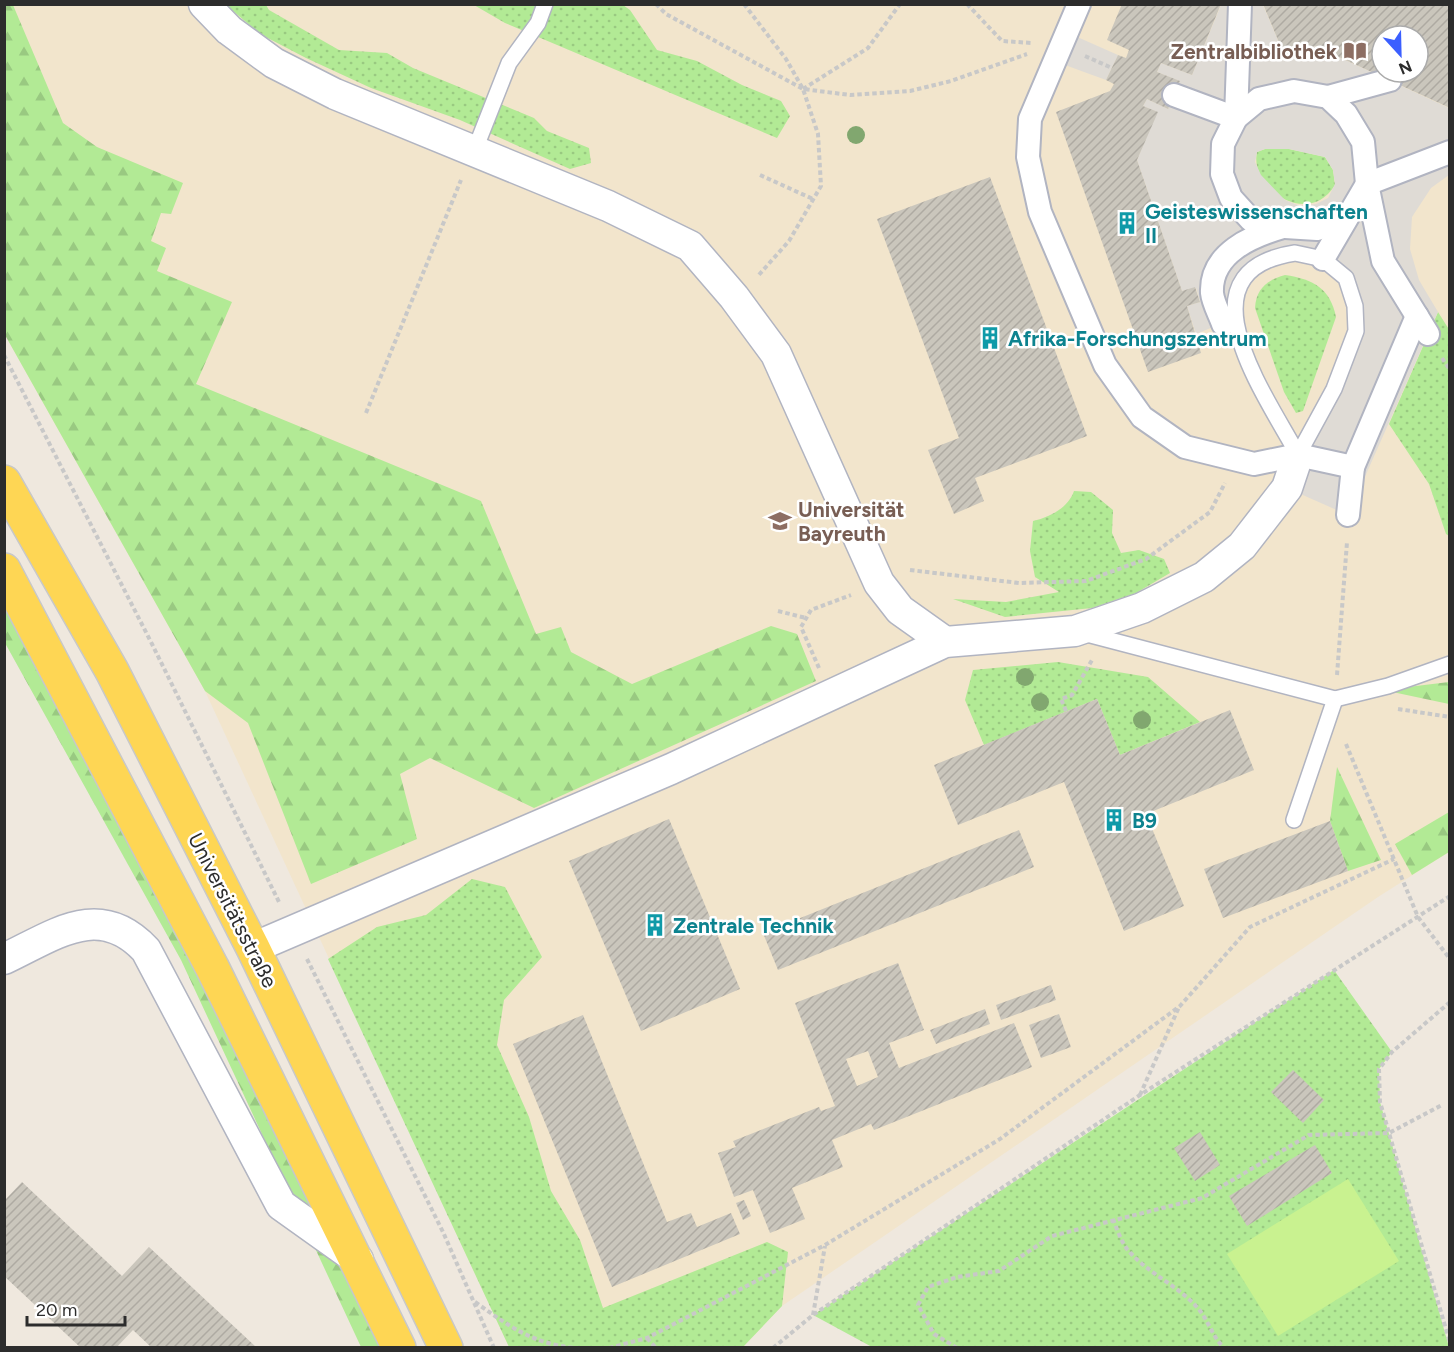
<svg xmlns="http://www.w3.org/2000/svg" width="1454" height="1352" font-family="Figtree,sans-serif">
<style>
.education{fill:#f2e5cc;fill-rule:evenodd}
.grass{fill:url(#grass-dots)}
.forest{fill:url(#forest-firs)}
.pitch{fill:#c9f290}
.plaza{fill:#dfdbd5;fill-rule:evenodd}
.building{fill:url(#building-hatch);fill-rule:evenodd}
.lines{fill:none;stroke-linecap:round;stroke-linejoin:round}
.service-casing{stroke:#b1b4c1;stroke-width:18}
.pedestrian-casing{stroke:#b1b4c1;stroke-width:26}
.minor-casing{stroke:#b1b4c1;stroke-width:33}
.primary-casing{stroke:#c8c8c8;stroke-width:36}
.path{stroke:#c8c8c8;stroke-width:4;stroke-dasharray:4.5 3;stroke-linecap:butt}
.service{stroke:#fff;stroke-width:15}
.pedestrian{stroke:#fff;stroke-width:22}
.minor{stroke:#fff;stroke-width:30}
.primary{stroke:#fed654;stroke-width:33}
.tree{fill:#81a76f}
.labels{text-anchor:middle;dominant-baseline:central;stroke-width:5;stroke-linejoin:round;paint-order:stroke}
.education-label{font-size:21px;font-weight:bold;fill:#785e54;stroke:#fff;text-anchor:end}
.culture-label{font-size:21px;font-weight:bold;fill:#0d838f;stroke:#fff;text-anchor:start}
.street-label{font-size:21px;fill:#2c2c2c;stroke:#fff}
</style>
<defs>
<pattern id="grass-dots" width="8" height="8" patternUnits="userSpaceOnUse" patternTransform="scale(1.5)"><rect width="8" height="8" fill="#b2ea95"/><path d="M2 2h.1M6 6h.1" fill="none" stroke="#99c981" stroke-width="1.8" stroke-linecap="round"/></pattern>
<pattern id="forest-firs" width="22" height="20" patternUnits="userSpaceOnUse" patternTransform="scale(1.5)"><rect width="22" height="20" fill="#b2ea95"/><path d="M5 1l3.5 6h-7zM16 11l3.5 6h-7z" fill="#99c981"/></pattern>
<pattern id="building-hatch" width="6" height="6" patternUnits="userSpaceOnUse" patternTransform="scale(1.5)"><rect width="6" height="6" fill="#cac6bc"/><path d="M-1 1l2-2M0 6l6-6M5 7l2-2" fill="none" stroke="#aeaaa2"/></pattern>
</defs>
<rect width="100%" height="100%" fill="#efe8de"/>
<path class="education" d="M4 5H1449V852L1378 897 782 1306 743 1347H509L205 691 5 335ZM1382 36H1418V72H1382Z"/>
<g class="grass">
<polygon points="226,5 266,5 269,10 339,50 387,53 413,68 534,118 547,131 589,148 591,163 570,169 460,120 371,88 306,58 260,34"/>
<polygon points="474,5 623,5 630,10 657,50 697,61 742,85 781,101 790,116 777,138 505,23"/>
<path d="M1265 149H1289L1325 157 1333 170 1335 185C1308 229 1249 188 1257 152Z"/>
<path d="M1285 275C1313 279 1330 288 1336 317L1303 411 1296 413 1284 392 1255 308C1256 289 1267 280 1285 275Z"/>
<polygon points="1438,312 1450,331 1449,536 1446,534 1429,484 1389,424"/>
<path d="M1074 491 1091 492 1113 510 1112 533 1121 553 1139 550 1164 559 1170 573 1136 593 1092 608 1005 617 953 599 1006 602 1059 592 1035 577 1030 551 1033 521C1050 517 1068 508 1074 491Z"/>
<polygon points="1058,662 1148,677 1200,722 1120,755 1097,699 984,745 965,700 973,670"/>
<polygon points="472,879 505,887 542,957 504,1000 497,1045 529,1117 551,1191 580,1240 603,1308 767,1242 788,1252 782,1306 743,1347 509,1347 328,959 377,927 426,915"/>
<polygon points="1334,970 1392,1052 1379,1069 1380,1102 1449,1347 872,1347 813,1315"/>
</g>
<g class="forest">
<polygon points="4,5 13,5 63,123 97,147 183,183 171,214 161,213 151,241 166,248 157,271 232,302 196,384 481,501 536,634 561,627 571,652 632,684 771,626 797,634 816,681 534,808 430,758 400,774 417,839 311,884 248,723 205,691 5,335"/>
<polygon points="4,593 60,688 384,1347 361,1347 181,960 5,643"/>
<polygon points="1449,682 1449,704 1383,690"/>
<polygon points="1337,767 1381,860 1348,871 1330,821"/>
<polygon points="1449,812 1449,852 1412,875 1395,844"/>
</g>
<polygon class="pitch" points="1348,1179 1399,1261 1278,1336 1227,1254"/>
<g class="plaza">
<path d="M1221 5H1263L1285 57 1315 46 1449 108V175L1431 188 1412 217 1410 249 1419 280 1438 312 1348 515 1287 488 1356 331 1346 278 1323 259 1270 257 1218 325 1196 334 1187 306 1200 302 1196 288 1182 291 1137 160 1157 112 1143 106 1147 99 1168 109 1179 81 1157 72 1161 63 1192 75ZM1265 149H1289L1325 157 1333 170 1335 184 1328 198 1316 204 1300 206 1285 200 1261 175 1255 162 1257 152Z"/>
<polygon points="1066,32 1118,55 1106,80 1054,61"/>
</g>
<g class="building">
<polygon points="1122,4 1221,4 1192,75 1161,63 1157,72 1180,81 1168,109 1147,99 1143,106 1158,112 1137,160 1182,291 1195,287 1200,302 1187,306 1201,353 1148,372 1056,112 1110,91 1114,84 1106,80 1118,55 1126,58 1129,50 1107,40"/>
<path d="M1263 4H1450V108L1315 46 1285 57ZM1382 36H1418V72H1382Z"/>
<polygon points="990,177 1087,436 975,478 984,501 954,514 928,450 959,438 877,219"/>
<polygon points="1097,699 1120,755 1230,710 1254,770 1146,814 1184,906 1124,931 1064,782 958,825 934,765"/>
<polygon points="669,819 740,989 641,1031 569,861"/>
<polygon points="1330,821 1348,871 1223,918 1204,869"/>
<polygon points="1019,830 1034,867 778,970 763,933"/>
<path d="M898 963 924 1030 889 1043 899 1068 1014 1023 1032 1067 874 1130 871 1124 832 1140 843 1167 792 1188 805 1219 770 1233 753 1190 734 1197 718 1153 736 1147 733 1141 819 1107 821 1111 835 1106 795 1003ZM868 1051 878 1077 857 1086 846 1059Z"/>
<polygon points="1051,985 1056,1000 1001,1020 996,1005"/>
<polygon points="985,1009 990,1024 936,1044 930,1030"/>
<polygon points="1059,1014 1071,1047 1041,1058 1029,1025"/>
<polygon points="583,1015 667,1222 691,1213 697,1227 731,1213 740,1234 612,1287 513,1044"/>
<polygon points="1293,1070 1324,1100 1303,1123 1271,1092"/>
<polygon points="1200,1132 1220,1165 1195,1181 1174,1148"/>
<polygon points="1315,1145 1332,1173 1247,1226 1229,1196"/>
<polygon points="22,1182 122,1276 149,1247 257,1348 152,1348 133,1330 116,1348 81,1348 4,1276 4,1201"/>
<polygon points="744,1200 751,1216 743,1220 736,1203"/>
</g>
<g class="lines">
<g class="service-casing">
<g id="service">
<polyline points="474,152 509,63 538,23 545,4"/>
<path d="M1295 253 1323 259 1346 278 1355 306 1356 331 1334 389 1298 455C1267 397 1175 271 1295 253Z"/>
<polyline points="1083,633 1335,699 1388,686 1450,664"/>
<polyline points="1294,820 1335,699"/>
</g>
</g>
<g class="pedestrian-casing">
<g id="pedestrian">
<polyline points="1079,4 1030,119 1028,157 1040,212 1105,365 1142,417 1185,447 1254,464 1298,455 1353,467 1348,515"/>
<polyline points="1240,4 1236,118 1223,144 1222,174 1231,198 1251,220 1285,227 1317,229 1345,220"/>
<polyline points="1174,95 1236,118 1259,99 1294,91 1328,97 1346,114 1363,142 1367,184 1383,261 1428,334"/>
<polyline points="1328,97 1390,80"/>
<polyline points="1323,259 1367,184 1450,152"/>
<path d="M1223 324C1220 315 1213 303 1212 293 1210 253 1252 236 1283 227"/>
<polyline points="1353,467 1417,316"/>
</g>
</g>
<g class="minor-casing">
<g id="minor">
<polyline points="204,4 229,30 274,63 335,94 608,206 690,246 734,297 776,354 879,583 900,610 945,642"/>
<polyline points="253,948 671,769 945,642 1075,631 1142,608 1204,577 1242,546 1287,488 1298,455"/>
<path d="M4 959C55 935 99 900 146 950L281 1205 358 1260"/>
</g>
</g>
<g class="primary-casing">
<g id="primary">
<polyline points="4,482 112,671 253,948 446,1348"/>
<polyline points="4,570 212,967 399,1348"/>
</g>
</g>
<g class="path">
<polyline points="656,4 666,14 803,89 850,95 910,91 951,81 1027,54"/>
<polyline points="744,4 786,59 803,89 818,134 821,186 789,241 757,277"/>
<polyline points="967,4 1002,41 1032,43"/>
<polyline points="1085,56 1112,68"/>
<polyline points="803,89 868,48 900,4"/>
<polyline points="760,175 813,199"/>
<polyline points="4,355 152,644 280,904"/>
<polyline points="1442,358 1450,370"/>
<polyline points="366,413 461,180"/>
<polyline points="910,570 1019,583 1086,581 1146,559 1210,512 1225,483"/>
<polyline points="778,611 806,618"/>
<polyline points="819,668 801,627 811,610 851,595"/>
<polyline points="1337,675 1347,542"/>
<polyline points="1398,709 1450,717"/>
<polyline points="1066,711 1061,699 1072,695 1092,660"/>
<polyline points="1346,744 1418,917 1450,959"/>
<polyline points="307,959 443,1232 494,1348"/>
<polyline points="1450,1002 1392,1052 1379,1069 1380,1102 1450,1343"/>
<polyline points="1140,1095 1179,1007"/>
<path d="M1113 1219C1117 1229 1121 1241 1127 1249 1146 1272 1175 1284 1195 1305 1208 1318 1211 1335 1224 1348"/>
<path d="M475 1302C509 1326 534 1345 577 1348"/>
<polyline points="813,1315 825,1246"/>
<polyline points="647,1338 656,1348"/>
<polyline points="609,1348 647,1338 825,1245 1000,1139 1180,1006 1250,927 1394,859"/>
<polyline points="773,1348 813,1315 1140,1095 1450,896"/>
<polyline points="957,1348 934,1334 918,1305 928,1287 957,1277 999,1271 1052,1236 1202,1198 1309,1135 1389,1133 1442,1105"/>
</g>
<use href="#service" class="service"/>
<use href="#pedestrian" class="pedestrian"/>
<use href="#minor" class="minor"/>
<use href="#primary" class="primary"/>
</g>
<g class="tree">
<circle cx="856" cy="135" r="9"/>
<circle cx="1025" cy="677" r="9"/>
<circle cx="1040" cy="702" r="9"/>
<circle cx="1142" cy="720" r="9"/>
</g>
<defs>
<g id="library-bare" transform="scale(1.8)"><path d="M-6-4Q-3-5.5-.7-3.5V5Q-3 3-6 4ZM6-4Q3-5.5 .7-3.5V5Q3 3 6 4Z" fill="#8d6e63" stroke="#fff" stroke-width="2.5" paint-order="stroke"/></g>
<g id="building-bare" transform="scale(1.8)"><path d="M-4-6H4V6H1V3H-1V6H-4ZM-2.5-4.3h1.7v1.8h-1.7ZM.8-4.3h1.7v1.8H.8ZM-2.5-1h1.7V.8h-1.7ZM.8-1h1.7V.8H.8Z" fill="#0f9aa8" stroke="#fff" stroke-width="2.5" paint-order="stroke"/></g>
<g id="university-bare" transform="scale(1.8)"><path d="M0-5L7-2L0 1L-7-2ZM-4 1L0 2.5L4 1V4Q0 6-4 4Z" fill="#8d6e63" stroke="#fff" stroke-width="2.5" paint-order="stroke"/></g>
</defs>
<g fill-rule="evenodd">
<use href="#library-bare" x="1355" y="51"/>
<use href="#building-bare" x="1127" y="223"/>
<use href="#building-bare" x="990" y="338"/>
<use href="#university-bare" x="780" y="521"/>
<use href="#building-bare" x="1114" y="820"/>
<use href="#building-bare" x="655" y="925"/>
</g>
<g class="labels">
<g class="education-label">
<text x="1337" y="51">Zentralbibliothek</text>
<text x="798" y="509" text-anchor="start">Universität<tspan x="798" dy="24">Bayreuth</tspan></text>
</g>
<g class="culture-label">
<text x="1145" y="211">Geisteswissenschaften<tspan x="1145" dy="24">II</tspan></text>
<text x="1008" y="338">Afrika-Forschungszentrum</text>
<text x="1132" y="820">B9</text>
<text x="673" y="925">Zentrale Technik</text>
</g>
<g class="street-label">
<text transform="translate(233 910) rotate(63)">Universitätsstraße</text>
</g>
</g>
<rect width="1454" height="1352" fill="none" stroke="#2c2c2c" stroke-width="12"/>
<g transform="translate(1400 54) rotate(158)"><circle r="28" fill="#ffffff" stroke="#ababab" stroke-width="1.5"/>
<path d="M0-4.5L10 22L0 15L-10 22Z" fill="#3b5fff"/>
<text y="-9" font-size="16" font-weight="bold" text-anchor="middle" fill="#2c2c2c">N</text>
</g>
<path d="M27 1316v9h98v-9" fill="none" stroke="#2c2c2c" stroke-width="3"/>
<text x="36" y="1316" font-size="18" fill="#2c2c2c" stroke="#ffffff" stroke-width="4.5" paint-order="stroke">20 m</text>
</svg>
